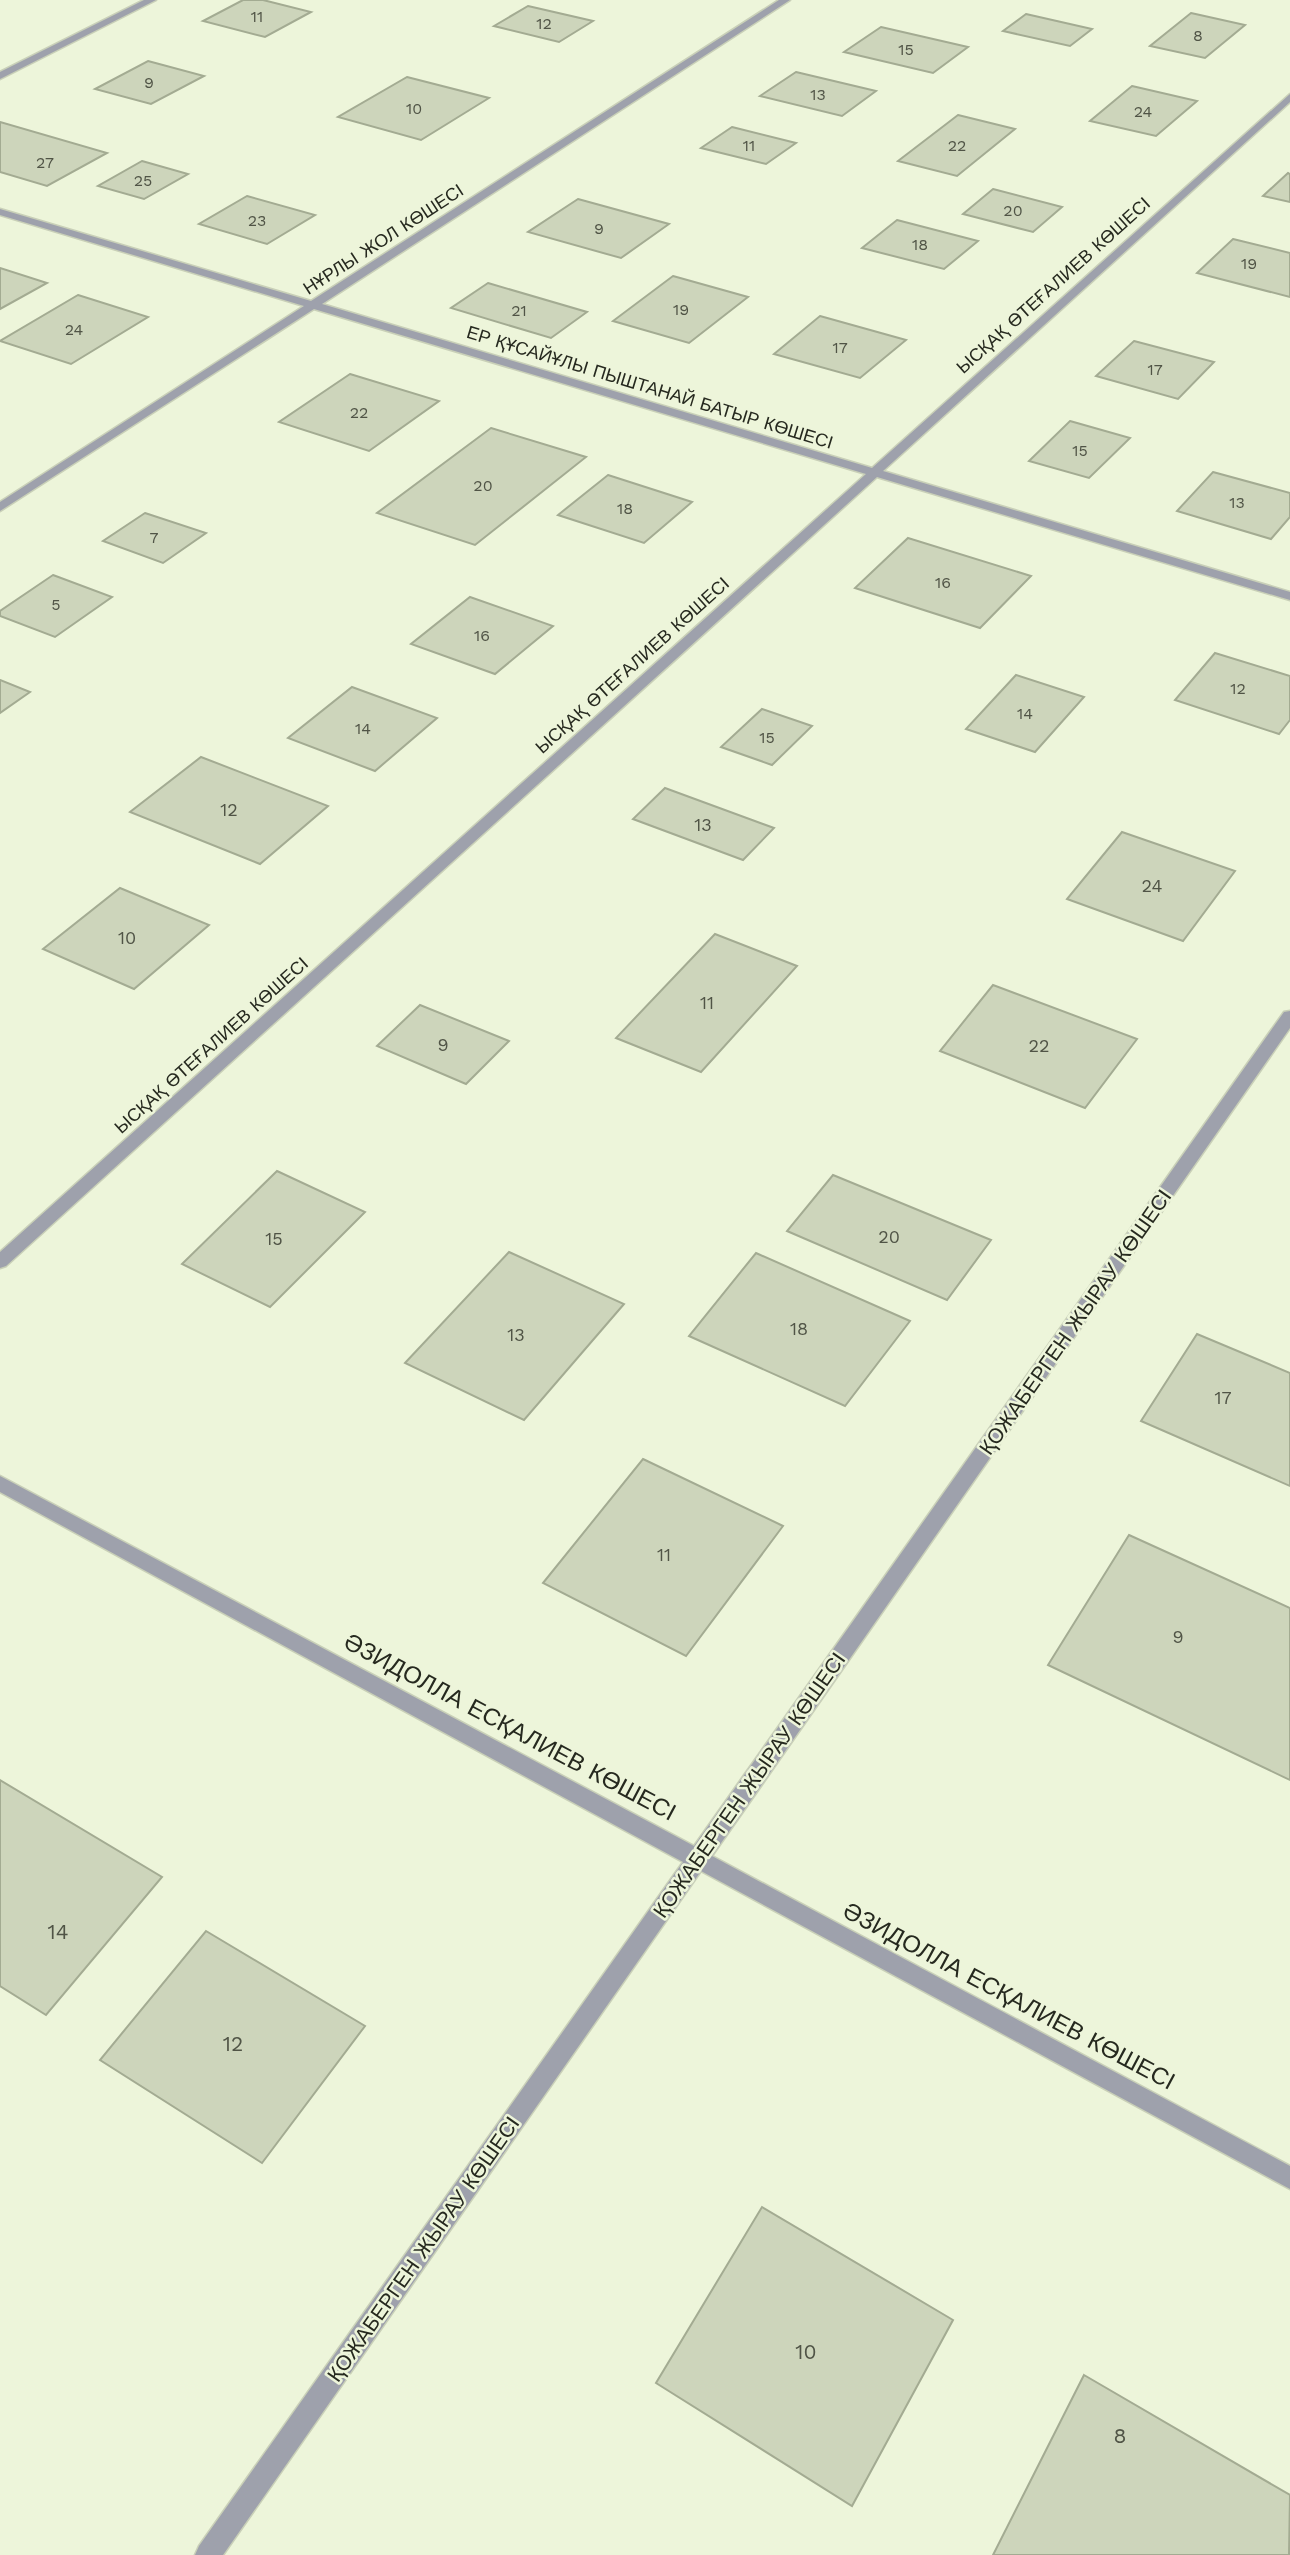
<svg xmlns="http://www.w3.org/2000/svg" width="1290" height="2555" font-family="'Work Sans',sans-serif">
<style>
.building{fill:#cdd5bb;stroke:#a3ab92;stroke-width:2}
.lines{fill:none;stroke-linecap:round;stroke-linejoin:round}
.street-casing{stroke:#c9d0b8;stroke-width:3}
.street{fill:#9ea1ac;fill-rule:evenodd}
.labels{text-anchor:middle;dominant-baseline:central;stroke-width:5;stroke-linejoin:round;paint-order:stroke}
.far-number-label{font-size:16px;fill:#505446}
.far-street-label{font-size:18px;fill:#26291f;stroke:#edf5da}
.number-label{font-size:18px;fill:#505446}
.street-label{font-size:21px;fill:#26291f;stroke:#edf5da}
.near-number-label{font-size:21px;fill:#505446}
.near-street-label{font-size:24px;fill:#26291f;stroke:#edf5da}
</style>
<rect width="100%" height="100%" fill="#edf5da"/>
<g class="building">
<polygon points="243,0 263,0 311,12 265,37 203,21"/>
<polygon points="528,6 593,21 559,42 494,26"/>
<polygon points="1191,13 1245,25 1205,58 1150,46"/>
<polygon points="1026,14 1092,29 1070,46 1003,31"/>
<polygon points="881,27 968,47 933,73 844,52"/>
<polygon points="148,61 204,76 151,104 95,89"/>
<polygon points="796,72 876,91 842,116 760,96"/>
<polygon points="407,77 489,98 421,140 338,117"/>
<polygon points="1132,86 1197,101 1156,136 1090,121"/>
<polygon points="958,115 1015,129 957,176 898,161"/>
<polygon points="0,122 107,153 47,186 0,172"/>
<polygon points="732,127 796,143 766,164 701,148"/>
<polygon points="142,161 188,174 144,199 98,186"/>
<polygon points="1288,173 1290,174 1290,202 1263,196"/>
<polygon points="993,189 1062,207 1033,232 963,214"/>
<polygon points="247,196 315,215 267,244 199,224"/>
<polygon points="578,199 669,224 621,258 528,232"/>
<polygon points="897,220 978,241 944,269 862,248"/>
<polygon points="1233,239 1290,253 1290,297 1197,273"/>
<polygon points="0,268 47,283 0,309"/>
<polygon points="673,276 748,297 689,343 613,321"/>
<polygon points="488,283 587,312 551,338 451,308"/>
<polygon points="78,295 148,317 71,364 0,341"/>
<polygon points="820,316 906,340 860,378 774,354"/>
<polygon points="1134,341 1214,362 1178,399 1096,376"/>
<polygon points="350,374 439,401 369,451 279,422"/>
<polygon points="1070,421 1130,438 1089,478 1029,461"/>
<polygon points="491,428 586,457 475,545 377,513"/>
<polygon points="1213,472 1290,493 1290,517 1271,539 1177,511"/>
<polygon points="608,475 692,502 644,543 558,515"/>
<polygon points="145,513 206,533 163,563 103,541"/>
<polygon points="908,538 1031,576 980,628 855,588"/>
<polygon points="53,575 112,597 55,637 0,616 0,611"/>
<polygon points="470,597 553,626 495,674 411,644"/>
<polygon points="1215,653 1290,676 1290,720 1279,734 1175,700"/>
<polygon points="1016,675 1084,697 1035,752 966,729"/>
<polygon points="0,680 30,692 0,713"/>
<polygon points="352,687 437,718 375,771 288,738"/>
<polygon points="762,709 812,726 772,765 721,747"/>
<polygon points="201,757 328,806 260,864 130,812"/>
<polygon points="665,788 774,828 743,860 633,819"/>
<polygon points="1122,832 1235,871 1183,941 1067,899"/>
<polygon points="120,888 209,925 134,989 43,949"/>
<polygon points="715,934 797,966 701,1072 616,1038"/>
<polygon points="993,985 1137,1039 1085,1108 940,1051"/>
<polygon points="420,1005 509,1041 466,1084 377,1046"/>
<polygon points="277,1171 365,1212 270,1307 182,1264"/>
<polygon points="833,1175 991,1240 947,1300 787,1231"/>
<polygon points="509,1252 624,1304 524,1420 405,1363"/>
<polygon points="756,1253 910,1321 845,1406 689,1336"/>
<polygon points="1197,1334 1290,1373 1290,1486 1141,1421"/>
<polygon points="643,1459 783,1526 686,1656 543,1583"/>
<polygon points="1129,1535 1290,1608 1290,1780 1048,1665"/>
<polygon points="0,1780 162,1877 46,2015 0,1986"/>
<polygon points="206,1931 365,2026 262,2163 100,2060"/>
<polygon points="762,2207 953,2320 852,2506 656,2383"/>
<polygon points="1084,2375 1290,2495 1289,2555 993,2555"/>
</g>
<g class="lines">
<g class="street-casing">
<g id="street">
<polygon points="144,0 156,0 0,79 0,72"/>
<polygon points="779,0 790,0 322,304 872,468 1290,94 1290,102 883,471 1290,592 1290,600 877,477 6,1266 0,1268 0,1252 866,474 314,309 0,511 0,502 304,306 0,215 0,209 311,301"/>
<polygon points="1290,1011 1290,1028 712,1856 1290,2166 1290,2189 701,1871 223,2555 195,2555 199,2546 683,1862 0,1492 0,1476 694,1846 1284,1012"/>
</g>
</g>
<use href="#street" class="street"/>
</g>
<g class="labels">
<g class="far-number-label">
<text x="257" y="16">11</text>
<text x="544" y="23">12</text>
<text x="1198" y="35">8</text>
<text x="906" y="49">15</text>
<text x="149" y="82">9</text>
<text x="818" y="94">13</text>
<text x="414" y="108">10</text>
<text x="1143" y="111">24</text>
<text x="749" y="145">11</text>
<text x="957" y="145">22</text>
<text x="45" y="162">27</text>
<text x="143" y="180">25</text>
<text x="1013" y="210">20</text>
<text x="257" y="220">23</text>
<text x="599" y="228">9</text>
<text x="920" y="244">18</text>
<text x="1249" y="263">19</text>
<text x="681" y="309">19</text>
<text x="519" y="310">21</text>
<text x="74" y="329">24</text>
<text x="840" y="347">17</text>
<text x="1155" y="369">17</text>
<text x="359" y="412">22</text>
<text x="1080" y="450">15</text>
<text x="483" y="485">20</text>
<text x="1237" y="502">13</text>
<text x="625" y="508">18</text>
<text x="154" y="537">7</text>
<text x="943" y="582">16</text>
<text x="56" y="604">5</text>
<text x="482" y="635">16</text>
<text x="1238" y="688">12</text>
<text x="1025" y="713">14</text>
<text x="363" y="728">14</text>
<text x="767" y="737">15</text>
</g>
<g class="far-street-label">
<text transform="translate(383 239) rotate(-33)">НҰРЛЫ ЖОЛ КӨШЕСІ</text>
<text transform="translate(1053 285) rotate(-42)">ЫСҚАҚ ӨТЕҒАЛИЕВ КӨШЕСІ</text>
<text transform="translate(650 387) rotate(17)">ЕР ҚҰСАЙҰЛЫ ПЫШТАНАЙ БАТЫР КӨШЕСІ</text>
<text transform="translate(632 665) rotate(-42)">ЫСҚАҚ ӨТЕҒАЛИЕВ КӨШЕСІ</text>
<text transform="translate(211 1045) rotate(-42)">ЫСҚАҚ ӨТЕҒАЛИЕВ КӨШЕСІ</text>
</g>
<g class="number-label">
<text x="229" y="809">12</text>
<text x="703" y="824">13</text>
<text x="1152" y="885">24</text>
<text x="127" y="937">10</text>
<text x="707" y="1002">11</text>
<text x="443" y="1044">9</text>
<text x="1039" y="1045">22</text>
<text x="889" y="1236">20</text>
<text x="274" y="1238">15</text>
<text x="799" y="1328">18</text>
<text x="516" y="1334">13</text>
<text x="1223" y="1397">17</text>
<text x="664" y="1554">11</text>
<text x="1178" y="1636">9</text>
</g>
<g class="street-label">
<text transform="translate(1075 1322) rotate(-55)">ҚОЖАБЕРГЕН ЖЫРАУ КӨШЕСІ</text>
<text transform="translate(749 1785) rotate(-55)">ҚОЖАБЕРГЕН ЖЫРАУ КӨШЕСІ</text>
<text transform="translate(423 2249) rotate(-55)">ҚОЖАБЕРГЕН ЖЫРАУ КӨШЕСІ</text>
</g>
<g class="near-number-label">
<text x="58" y="1931">14</text>
<text x="233" y="2043">12</text>
<text x="806" y="2351">10</text>
<text x="1120" y="2435">8</text>
</g>
<g class="near-street-label">
<text transform="translate(510 1727) rotate(28)">ӘЗИДОЛЛА ЕСҚАЛИЕВ КӨШЕСІ</text>
<text transform="translate(1009 1996) rotate(28)">ӘЗИДОЛЛА ЕСҚАЛИЕВ КӨШЕСІ</text>
</g>
</g>
</svg>
